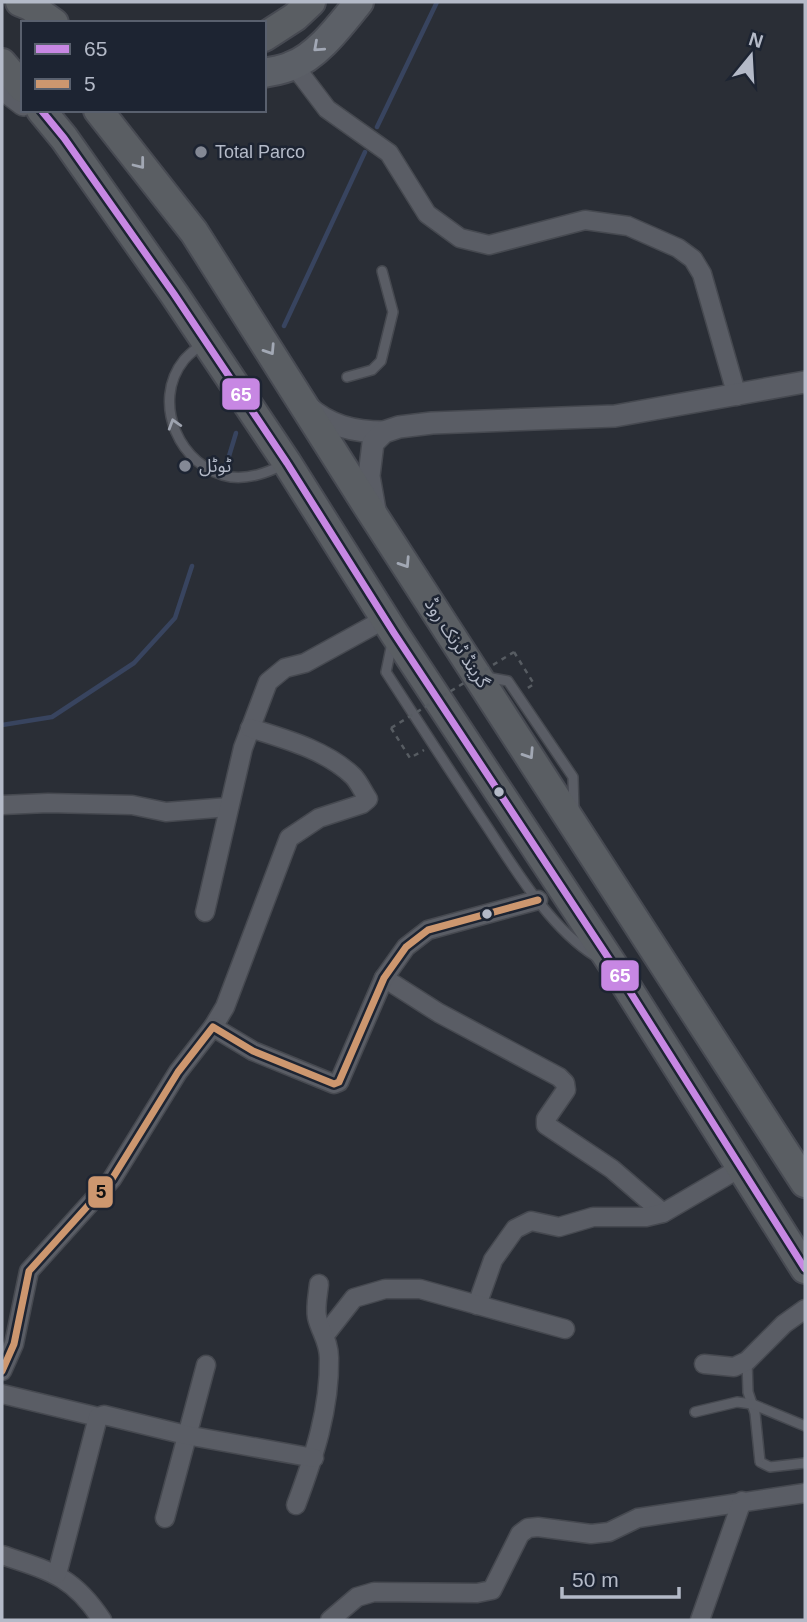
<svg xmlns="http://www.w3.org/2000/svg" width="807" height="1622" font-family="Arial,'Noto Sans Arabic',sans-serif">
<style>
.lines{fill:none;stroke-linecap:round;stroke-linejoin:round}
.stream{stroke:#38445f;stroke-width:4.5}
.service-casing{stroke:#464950;stroke-width:12}
.minor-casing{stroke:#464950;stroke-width:21}
.tertiary-casing{stroke:#464950;stroke-width:24}
.primary-casing{stroke:#484b53;stroke-width:32}
.trunk-casing{stroke:#474a52;stroke-width:32}
.path{stroke:#575c62;stroke-width:2.5;stroke-dasharray:5 5;stroke-linecap:butt}
.service{stroke:#5a5d65;stroke-width:9}
.minor{stroke:#5a5d65;stroke-width:18}
.tertiary{stroke:#5a5d65;stroke-width:21}
.primary{stroke:#5c6067;stroke-width:28}
.trunk{stroke:#5a5e63;stroke-width:28}
.path-bridge{stroke:#575c62;stroke-width:2.5;stroke-dasharray:5 5;stroke-linecap:butt}
.bus-1-casing{stroke:#1d2432;stroke-width:12}
.bus-2-casing{stroke:#1d2432;stroke-width:12}
.bus-1{stroke:#c787e3;stroke-width:7}
.bus-2{stroke:#cd976f;stroke-width:7}
.oneway{stroke:#a2a8b5}
.oneway2{stroke:#a2a8b4}
.oneway3{stroke:#9ea3af}
.poi-dot{fill:#848995;stroke:#1d2432;stroke-width:2.5}
.bus-dot{fill:#b4bac8;stroke:#1d2432;stroke-width:2.5}
.labels{text-anchor:middle;dominant-baseline:central;stroke-width:5;stroke-linejoin:round;paint-order:stroke}
.poi-label{font-size:18px;fill:#b4bac8;stroke:#1d2432;text-anchor:start}
.street-label{font-size:18px;fill:#b4bac8;stroke:#1d2432}
.line-badge{stroke:#1d2432;stroke-width:2.5}
.badge-label{font-size:19px;text-anchor:middle;font-weight:bold;fill:#fff}
.pale-badge-label{font-size:19px;text-anchor:middle;font-weight:bold;fill:#111}
</style>
<rect width="100%" height="100%" fill="#2a2e36"/>
<g class="lines">
<g class="stream">
<polyline points="377,127 437,2"/>
<polyline points="284,326 365,152"/>
<polyline points="226,466 236,433"/>
<polyline points="2,725 52,717 134,663 175,618 192,566"/>
</g>
<g class="service-casing">
<g id="service">
<path d="M204 342C197 348 189 354 184 360 150 402 180 469 231 477 250 479 266 473 283 465"/>
<polyline points="347,377 372,370 381,361 393,312 382,271"/>
<path d="M392 643 386 672C419 723 452 774 486 825 515 869 550 928 595 956"/>
<polyline points="486,677 508,681 573,777 574,811"/>
<polyline points="747,1361 748,1392 755,1413 760,1462 770,1467 805,1463"/>
<polyline points="695,1412 737,1402 752,1404 805,1426"/>
</g>
</g>
<g class="minor-casing">
<g id="minor">
<polyline points="292,66 302,76 327,109 389,153 427,214 460,238 489,245 585,220 628,226 678,248 693,259 702,274 737,396"/>
<polyline points="2,805 48,803 132,805 166,812 229,807"/>
<polyline points="205,912 243,748 268,682 285,668 305,663 385,619"/>
<polyline points="384,978 439,1013 559,1077 565,1083 566,1090 546,1119 546,1125 612,1169 663,1213"/>
<path d="M213 1027 225 1007 289 838 319 818 362 804 368 799C363 792 359 782 353 776 326 750 285 739 250 728"/>
<polyline points="477,1305 493,1260 515,1229 531,1221 559,1227 593,1217 646,1217 663,1213 740,1168"/>
<polyline points="325,1335 354,1298 385,1289 420,1289 565,1329"/>
<polyline points="704,1364 734,1367 747,1361 784,1324 805,1309"/>
<polyline points="2,1371 14,1344 29,1271 112,1179 178,1072 213,1027 253,1051 334,1084 339,1082 384,978 406,947 428,930 538,900"/>
<polyline points="2,1394 98,1417"/>
<path d="M296 1505C314 1457 330 1409 329 1358 329 1341 320 1331 317 1317 315 1307 318 1294 319 1284"/>
<polyline points="165,1518 206,1365"/>
<path d="M2 1555C50 1571 73 1576 102 1620"/>
<polyline points="57,1574 98,1417 104,1415 186,1435 314,1458"/>
<polyline points="330,1620 357,1597 374,1592 477,1593 492,1590 520,1534 528,1528 538,1527 591,1534 609,1532 638,1518 805,1493"/>
<polyline points="700,1620 742,1501"/>
</g>
</g>
<g class="tertiary-casing">
<g id="tertiary">
<polyline points="2,89 23,105"/>
<path d="M307 406C329 426 354 432 384 432"/>
<polyline points="375,510 369,476 373,443 384,432 399,427 432,423 615,416 805,382"/>
</g>
</g>
<g class="primary-casing">
<path id="primary" d="M264 73C273 71 283 70 291 66 318 56 341 24 359 2"/>
</g>
<g class="trunk-casing">
<g id="trunk">
<polyline points="20,2 30,6 54,23"/>
<polyline points="264,37 295,17 311,2"/>
<polyline points="2,63 23,88"/>
<polyline points="41,110 64,138 174,294 287,463 394,633 615,968 805,1269"/>
<polyline points="98,110 194,232 368,507 805,1183"/>
</g>
</g>
<g class="path">
<polyline points="514,652 534,684 526,689"/>
<polyline points="391,728 410,758 424,750"/>
</g>
<use href="#service" class="service"/>
<use href="#minor" class="minor"/>
<use href="#tertiary" class="tertiary"/>
<use href="#primary" class="primary"/>
<use href="#trunk" class="trunk"/>
<polyline class="path-bridge" points="391,728 514,652"/>
<g class="bus-1-casing">
<polyline id="bus-1" points="41,110 64,138 174,294 287,463 394,633 615,968 805,1269"/>
</g>
<g class="bus-2-casing">
<polyline id="bus-2" points="2,1371 14,1344 29,1271 112,1179 178,1072 213,1027 253,1051 334,1084 339,1082 384,978 406,947 428,930 538,900"/>
</g>
<use href="#bus-1" class="bus-1"/>
<use href="#bus-2" class="bus-2"/>
</g>
<defs><path id="oneway-chevron" d="M-2-3.5L2.5 0L-2 3.5" fill="none" stroke-width="1.6" stroke-linecap="round" stroke-linejoin="round" transform="scale(1.75)"/></defs>
<use class="oneway" href="#oneway-chevron" transform="translate(318 47) rotate(138)"/>
<g class="oneway2">
<use href="#oneway-chevron" transform="translate(140 164) rotate(52)"/>
<use href="#oneway-chevron" transform="translate(270 350) rotate(57)"/>
<use href="#oneway-chevron" transform="translate(405 563) rotate(57)"/>
<use href="#oneway-chevron" transform="translate(529 754) rotate(57)"/>
</g>
<use class="oneway3" href="#oneway-chevron" transform="translate(174 424) rotate(-107)"/>
<g class="poi-dot">
<circle cx="201" cy="152" r="7"/>
<circle cx="185" cy="466" r="7"/>
</g>
<g class="bus-dot">
<circle cx="499" cy="792" r="6"/>
<circle cx="487" cy="914" r="6"/>
</g>
<g class="labels">
<g class="poi-label">
<text x="215" y="152">Total Parco</text>
<text x="199" y="466">ٹوٹل</text>
</g>
<g class="street-label">
<text transform="translate(457 643) rotate(57)">گرینڈ ٹرنک روڈ</text>
</g>
</g>
<g class="line-badge">
<rect x="221" y="377" width="40" height="34" rx="7" fill="#c787e3"/>
<rect x="600" y="959" width="40" height="33" rx="7" fill="#c787e3"/>
<rect x="87" y="1175" width="27" height="34" rx="7" fill="#cd976f"/>
</g>
<g class="badge-label">
<text x="241" y="401">65</text>
<text x="620" y="982">65</text>
</g>
<g class="pale-badge-label">
<text x="101" y="1198">5</text>
</g>
<rect width="807" height="1622" fill="none" stroke="#b4bac8" stroke-width="7"/>
<rect x="21" y="21" width="245" height="91" fill="#1d2432" stroke="#59606e" stroke-width="2"/>
<rect x="35" y="44" width="35" height="10" fill="#c787e3" stroke="#59606e" stroke-width="2"/>
<text x="84" y="56" font-size="21" fill="#b4bac8">65</text>
<rect x="35" y="79" width="35" height="10" fill="#cd976f" stroke="#59606e" stroke-width="2"/>
<text x="84" y="91" font-size="21" fill="#b4bac8">5</text>
<g transform="translate(751 56) rotate(18)" stroke="#1d2432" stroke-width="5" paint-order="stroke">
<path d="M0-5L12 26L0 18L-12 26Z" fill="#b4bac8"/>
<text y="-10" font-size="19" font-weight="bold" text-anchor="middle" fill="#b4bac8">N</text>
</g>
<path d="M562 1587v10h117v-10" fill="none" stroke="#b4bac8" stroke-width="3.5"/>
<text x="572" y="1587" font-size="21" fill="#b4bac8" stroke="#1d2432" stroke-width="5" paint-order="stroke">50 m</text>
</svg>
